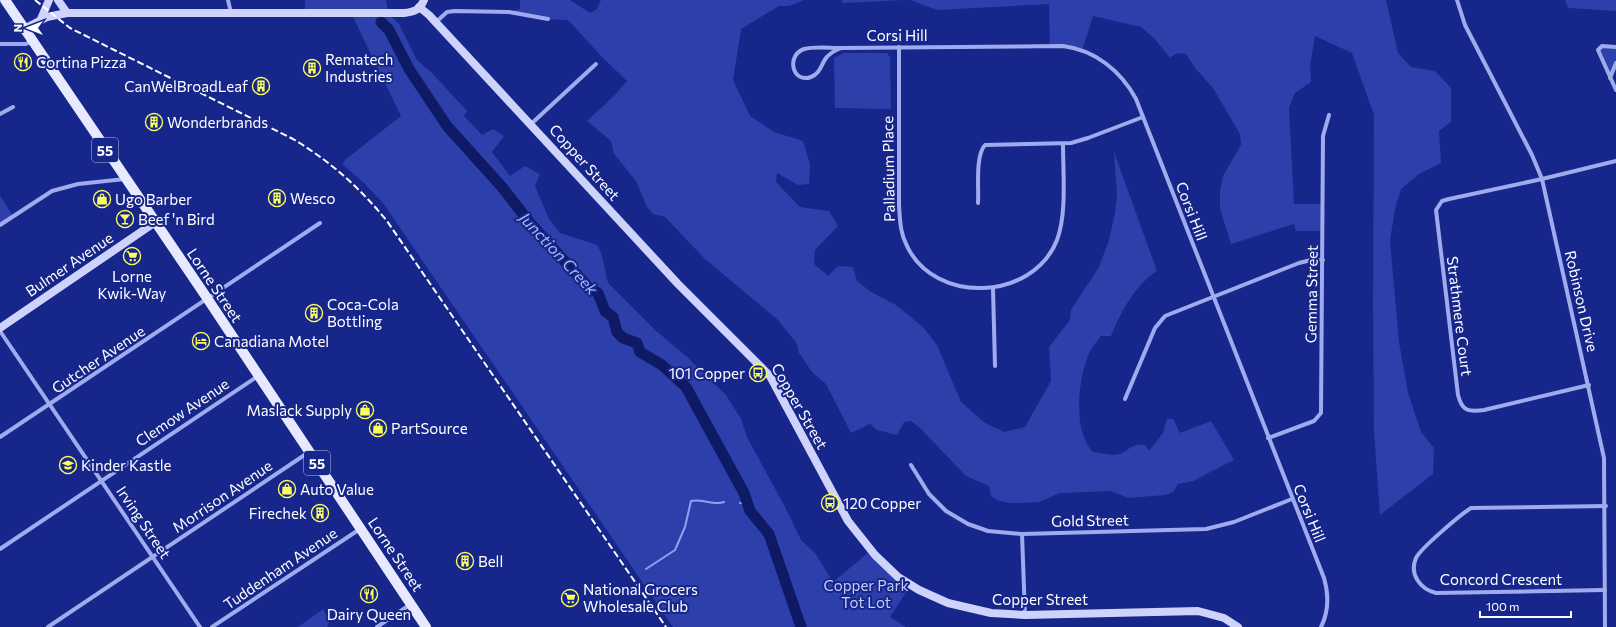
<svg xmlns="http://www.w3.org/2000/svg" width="1616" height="627" font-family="Commissioner,sans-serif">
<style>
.green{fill:#2d3faa}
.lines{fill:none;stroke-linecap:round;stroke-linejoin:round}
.stream{stroke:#92a1f1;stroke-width:2}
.river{stroke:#0f1a67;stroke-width:11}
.street{stroke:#a0abee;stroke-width:4}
.secondary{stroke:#cdd3fa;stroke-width:8}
.primary{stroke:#e7e9ff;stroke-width:10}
.rail{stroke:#fff;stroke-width:2;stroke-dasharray:7 3;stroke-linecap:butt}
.labels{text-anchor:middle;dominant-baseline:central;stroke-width:4;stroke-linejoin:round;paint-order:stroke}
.shield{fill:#17268a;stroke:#b9bedc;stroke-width:1}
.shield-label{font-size:14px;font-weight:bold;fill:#fff}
.street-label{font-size:15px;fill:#fff;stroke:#17268a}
.poi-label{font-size:15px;fill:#fff;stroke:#17268a;text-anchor:start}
.park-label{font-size:15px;fill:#c5cdfa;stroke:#17268a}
.water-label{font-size:16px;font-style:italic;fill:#abb7f5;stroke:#17268a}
</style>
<rect width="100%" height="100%" fill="#17268a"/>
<g class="green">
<polygon points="305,0 386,0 388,13 399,24 417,60 432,73 467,111 464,116 482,135 493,129 504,136 492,152 510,176 525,166 540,174 535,186 549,219 560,233 597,245 601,252 608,283 654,329 686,356 726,395 741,419 747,437 785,507 801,540 815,553 833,582 870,551 910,586 890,617 906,627 673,627 383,203 363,182 342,164 346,159 401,116 351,13 305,12"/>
<path d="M520 0H570L590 13 596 10 601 0H804L789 6H779L741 29 733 80 750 116 774 132 803 141 810 164 809 184 798 185 777 173 776 182 800 207 829 211 838 226 815 250 814 264 828 276 838 266 853 267 857 281 871 292 896 305 923 327 937 345 961 402 985 423 1004 432 1025 427 1051 381 1049 347 1070 320 1071 310 1099 267 1109 240 1115 213 1117 194 1114 152 1157 271C1135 285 1121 312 1111 336H1101C1097 341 1093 346 1090 351 1078 378 1072 430 1093 452 1100 453 1112 456 1119 454 1129 451 1132 442 1145 445L1149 451 1163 433 1167 419H1173L1180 433 1211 421 1234 460 1193 481 1178 484 1173 492 1165 495 1128 498 1111 491 1060 493 1039 502 1025 503H1009L997 500 991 496 989 486 966 476 920 428 911 421 904 422 897 435 877 430 870 424 851 433 826 384 812 372 799 353 797 344 778 320 706 260 665 217 653 214 647 207 636 181 614 154 611 141 587 121 615 95 627 81 603 58 568 20 544 19 509 12 520 9Z"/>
<polygon points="841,0 905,0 843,3"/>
<polygon points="910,0 1386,0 1398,53 1411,67 1435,71 1451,88 1451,122 1439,131 1441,163 1419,174 1401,189 1395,209 1390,241 1399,342 1408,393 1421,432 1434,448 1433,474 1380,515 1374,431 1373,305 1374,115 1352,53 1315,36 1310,66 1311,82 1295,93 1289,108 1294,204 1323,204 1323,231 1296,231 1294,224 1231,244 1220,209 1220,192 1223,176 1241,145 1240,134 1213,88 1196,69 1186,54 1177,53 1170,58 1154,38 1141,27 1093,16 1082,51 1069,48 1050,47 1049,4 937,10"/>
<polygon points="1565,0 1616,0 1616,11 1568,8"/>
<polygon points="1602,47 1616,48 1616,62 1610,77 1599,54 1600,48"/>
<polygon points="844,53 887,53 890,57 891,109 835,108 834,58"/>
<polygon points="0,196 13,216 0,225"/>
<polygon points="323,609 330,621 327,627 298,627"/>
</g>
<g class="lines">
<g class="stream">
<polyline points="740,503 746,504"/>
<path d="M646 569 675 550 685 527 691 501C702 498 713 506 724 502"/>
</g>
<polyline class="river" points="381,22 389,30 409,69 447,126 502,187 530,223 589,288 598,293 605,311 613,317 617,332 623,338 637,343 640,352 662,365 686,387 744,493 750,511 769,534 801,627"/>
<g class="street">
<polyline points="228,0 231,13"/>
<polyline points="1457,0 1465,25 1532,155 1542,179 1604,458 1605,627"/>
<polyline points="436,22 447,12 455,11 509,12 548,19"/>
<polyline points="0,44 26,44 32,41"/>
<path d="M899 47V205C900 220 900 233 907 246 935 305 1033 301 1057 240 1067 214 1063 173 1063 144"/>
<polyline points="1616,47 1602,46 1598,50 1616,90"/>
<path d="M841 48C836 50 830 53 826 58 821 65 820 74 811 77 792 84 786 55 804 49 815 46 830 48 841 48L1063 46C1095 50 1121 71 1136 99L1324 578C1329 595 1329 611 1321 627"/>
<polyline points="1610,78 1616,63"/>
<polyline points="0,114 13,107"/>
<polyline points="531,124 596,64"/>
<path d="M978 203C979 188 975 156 985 145L1071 143 1088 138 1143 117"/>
<polyline points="0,225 52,191 78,184 125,179"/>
<polyline points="993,288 995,366"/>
<polyline points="0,331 200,627"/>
<path d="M1589 385 1484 410C1468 412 1462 411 1458 395L1436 210 1442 201 1449 199 1542 179 1616 161"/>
<polyline points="1125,399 1155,328 1165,316 1299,263 1311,260 1323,260"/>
<polyline points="0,437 320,223"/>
<polyline points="1268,438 1314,421 1321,413 1323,136 1329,115"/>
<polyline points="911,465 929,494 946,511 968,524 988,531 1022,534 1206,529 1234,522 1292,499"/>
<polyline points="1022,534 1025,615"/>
<polyline points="0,549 258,376"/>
<path d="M1605 590 1436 593C1420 589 1409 574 1416 558 1420 549 1461 514 1471 508L1606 506"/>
<polyline points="48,627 309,452"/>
<polyline points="212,627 360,529"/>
<polyline points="377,627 411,604"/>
</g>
<g class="secondary">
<polyline points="58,0 67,13"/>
<polyline points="419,7 429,15 678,284 770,376 848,521 875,555 898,577 919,590 948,603 991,613 1025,615 1198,611 1224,618 1238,627"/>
<polyline points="41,19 49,0"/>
<path d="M24 29 47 17 67 13H404C414 12 420 10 424 0"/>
<polyline points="0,328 154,223"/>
</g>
<polyline class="primary" points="5,0 207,298 426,627"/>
<path class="rail" d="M35 0 70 28 293 139C330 161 360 188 387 221L666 627"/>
</g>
<defs>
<g id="restaurant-ring" transform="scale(0.9)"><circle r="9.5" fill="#17268a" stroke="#fdff5d" stroke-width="1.5"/><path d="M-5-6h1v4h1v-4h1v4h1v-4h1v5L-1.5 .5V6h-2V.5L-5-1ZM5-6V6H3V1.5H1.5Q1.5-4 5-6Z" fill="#fdff5d"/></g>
<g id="building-ring" transform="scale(0.9)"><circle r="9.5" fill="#17268a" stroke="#fdff5d" stroke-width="1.5"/><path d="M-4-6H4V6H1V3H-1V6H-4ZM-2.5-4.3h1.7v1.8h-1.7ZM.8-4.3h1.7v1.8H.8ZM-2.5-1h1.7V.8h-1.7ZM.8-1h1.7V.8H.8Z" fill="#fdff5d"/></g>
<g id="shop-ring" transform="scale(0.9)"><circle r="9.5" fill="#17268a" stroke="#fdff5d" stroke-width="1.5"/><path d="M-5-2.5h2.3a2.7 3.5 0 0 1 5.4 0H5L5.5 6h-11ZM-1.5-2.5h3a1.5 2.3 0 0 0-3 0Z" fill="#fdff5d"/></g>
<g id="bar-ring" transform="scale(0.9)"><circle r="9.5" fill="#17268a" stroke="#fdff5d" stroke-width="1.5"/><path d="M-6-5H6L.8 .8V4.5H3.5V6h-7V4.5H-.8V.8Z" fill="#fdff5d"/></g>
<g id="supermarket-ring" transform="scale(0.9)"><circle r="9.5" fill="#17268a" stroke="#fdff5d" stroke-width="1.5"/><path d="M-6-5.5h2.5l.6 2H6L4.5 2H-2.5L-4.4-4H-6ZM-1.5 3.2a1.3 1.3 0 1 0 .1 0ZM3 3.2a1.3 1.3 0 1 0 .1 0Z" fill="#fdff5d"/></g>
<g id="hotel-ring" transform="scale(0.9)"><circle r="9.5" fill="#17268a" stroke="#fdff5d" stroke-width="1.5"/><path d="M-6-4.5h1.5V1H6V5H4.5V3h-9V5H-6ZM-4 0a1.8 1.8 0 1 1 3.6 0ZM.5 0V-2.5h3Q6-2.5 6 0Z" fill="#fdff5d"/></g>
<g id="bus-ring" transform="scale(0.9)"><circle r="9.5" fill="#17268a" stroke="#fdff5d" stroke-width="1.5"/><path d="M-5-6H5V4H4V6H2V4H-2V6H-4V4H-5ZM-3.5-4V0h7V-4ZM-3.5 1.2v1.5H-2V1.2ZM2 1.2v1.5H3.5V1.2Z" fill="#fdff5d"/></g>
<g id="school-ring" transform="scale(0.9)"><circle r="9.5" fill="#17268a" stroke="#fdff5d" stroke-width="1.5"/><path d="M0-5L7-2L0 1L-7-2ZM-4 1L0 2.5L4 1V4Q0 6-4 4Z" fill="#fdff5d"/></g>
</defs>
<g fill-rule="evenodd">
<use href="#restaurant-ring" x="23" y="62"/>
<use href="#building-ring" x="312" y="68"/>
<use href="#building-ring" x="261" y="86"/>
<use href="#building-ring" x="154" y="122"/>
<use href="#building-ring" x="277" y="198"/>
<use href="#shop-ring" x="102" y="199"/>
<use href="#bar-ring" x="125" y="219"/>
<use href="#supermarket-ring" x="132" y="256"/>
<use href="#building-ring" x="314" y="313"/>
<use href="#hotel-ring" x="201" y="341"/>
<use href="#bus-ring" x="758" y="373"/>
<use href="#shop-ring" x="365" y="410"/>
<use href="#shop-ring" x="378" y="428"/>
<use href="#school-ring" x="68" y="465"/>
<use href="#shop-ring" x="287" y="489"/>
<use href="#bus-ring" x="830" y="503"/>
<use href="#building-ring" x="320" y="513"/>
<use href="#building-ring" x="465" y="561"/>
<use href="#restaurant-ring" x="369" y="594"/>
<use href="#supermarket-ring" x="570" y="598"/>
</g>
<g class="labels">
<g class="shield">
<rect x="92" y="138" width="26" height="24" rx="3"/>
<rect x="304" y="451" width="26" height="24" rx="3"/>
</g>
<g class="shield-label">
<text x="105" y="150">55</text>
<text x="317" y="463">55</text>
</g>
<g class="street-label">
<text x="897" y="35">Corsi Hill</text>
<text transform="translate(585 162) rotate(48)">Copper Street</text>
<text transform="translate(888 169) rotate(-91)">Palladium Place</text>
<text transform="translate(1192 211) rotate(69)">Corsi Hill</text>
<text transform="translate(69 264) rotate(-34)">Bulmer Avenue</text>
<text transform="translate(215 285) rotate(56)">Lorne Street</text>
<text transform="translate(1311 294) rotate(-89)">Gemma Street</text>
<text transform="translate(1582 301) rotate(77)">Robinson Drive</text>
<text transform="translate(1460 316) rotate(83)">Strathmere Court</text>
<text transform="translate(98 359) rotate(-34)">Gutcher Avenue</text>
<text transform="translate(800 406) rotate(60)">Copper Street</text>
<text transform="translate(182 412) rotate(-34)">Clemow Avenue</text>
<text transform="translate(222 496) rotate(-34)">Morrison Avenue</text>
<text transform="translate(1310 513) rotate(68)">Corsi Hill</text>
<text transform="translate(1090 520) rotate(-1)">Gold Street</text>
<text transform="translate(144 522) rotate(56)">Irving Street</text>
<text transform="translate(396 554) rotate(56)">Lorne Street</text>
<text transform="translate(280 568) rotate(-34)">Tuddenham Avenue</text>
<text x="1501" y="579">Concord Crescent</text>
<text x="1040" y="599">Copper Street</text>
</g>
<g class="poi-label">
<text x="325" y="59">Rematech<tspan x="325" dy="17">Industries</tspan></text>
<text x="36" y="62">Cortina Pizza</text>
<text x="248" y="86" text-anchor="end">CanWelBroadLeaf</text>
<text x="167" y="122">Wonderbrands</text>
<text x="290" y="198">Wesco</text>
<text x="115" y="199">Ugo Barber</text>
<text x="138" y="219">Beef 'n Bird</text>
<text x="132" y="276" text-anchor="middle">Lorne<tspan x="132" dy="17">Kwik-Way</tspan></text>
<text x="327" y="304">Coca-Cola<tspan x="327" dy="17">Bottling</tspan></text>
<text x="214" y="341">Canadiana Motel</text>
<text x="745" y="373" text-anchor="end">101 Copper</text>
<text x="352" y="410" text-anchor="end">Maslack Supply</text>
<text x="391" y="428">PartSource</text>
<text x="81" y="465">Kinder Kastle</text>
<text x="300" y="489">Auto Value</text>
<text x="843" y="503">120 Copper</text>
<text x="307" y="513" text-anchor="end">Firechek</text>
<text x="478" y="561">Bell</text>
<text x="583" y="589">National Grocers<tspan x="583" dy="17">Wholesale Club</tspan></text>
<text x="369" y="614" text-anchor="middle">Dairy Queen</text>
</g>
<g class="park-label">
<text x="866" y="585">Copper Park<tspan x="866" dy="17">Tot Lot</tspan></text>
</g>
<g class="water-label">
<text transform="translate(559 253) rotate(47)">Junction Creek</text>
</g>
</g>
<g transform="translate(28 28) rotate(270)" stroke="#17268a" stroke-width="3" paint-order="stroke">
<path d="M0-3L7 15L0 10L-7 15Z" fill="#ffffff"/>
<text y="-6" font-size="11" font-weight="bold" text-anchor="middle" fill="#ffffff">N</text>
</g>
<path d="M1480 611v6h91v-6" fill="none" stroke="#ffffff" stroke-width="2"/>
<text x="1486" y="611" font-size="12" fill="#ffffff" stroke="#17268a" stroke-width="3" paint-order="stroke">100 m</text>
</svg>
